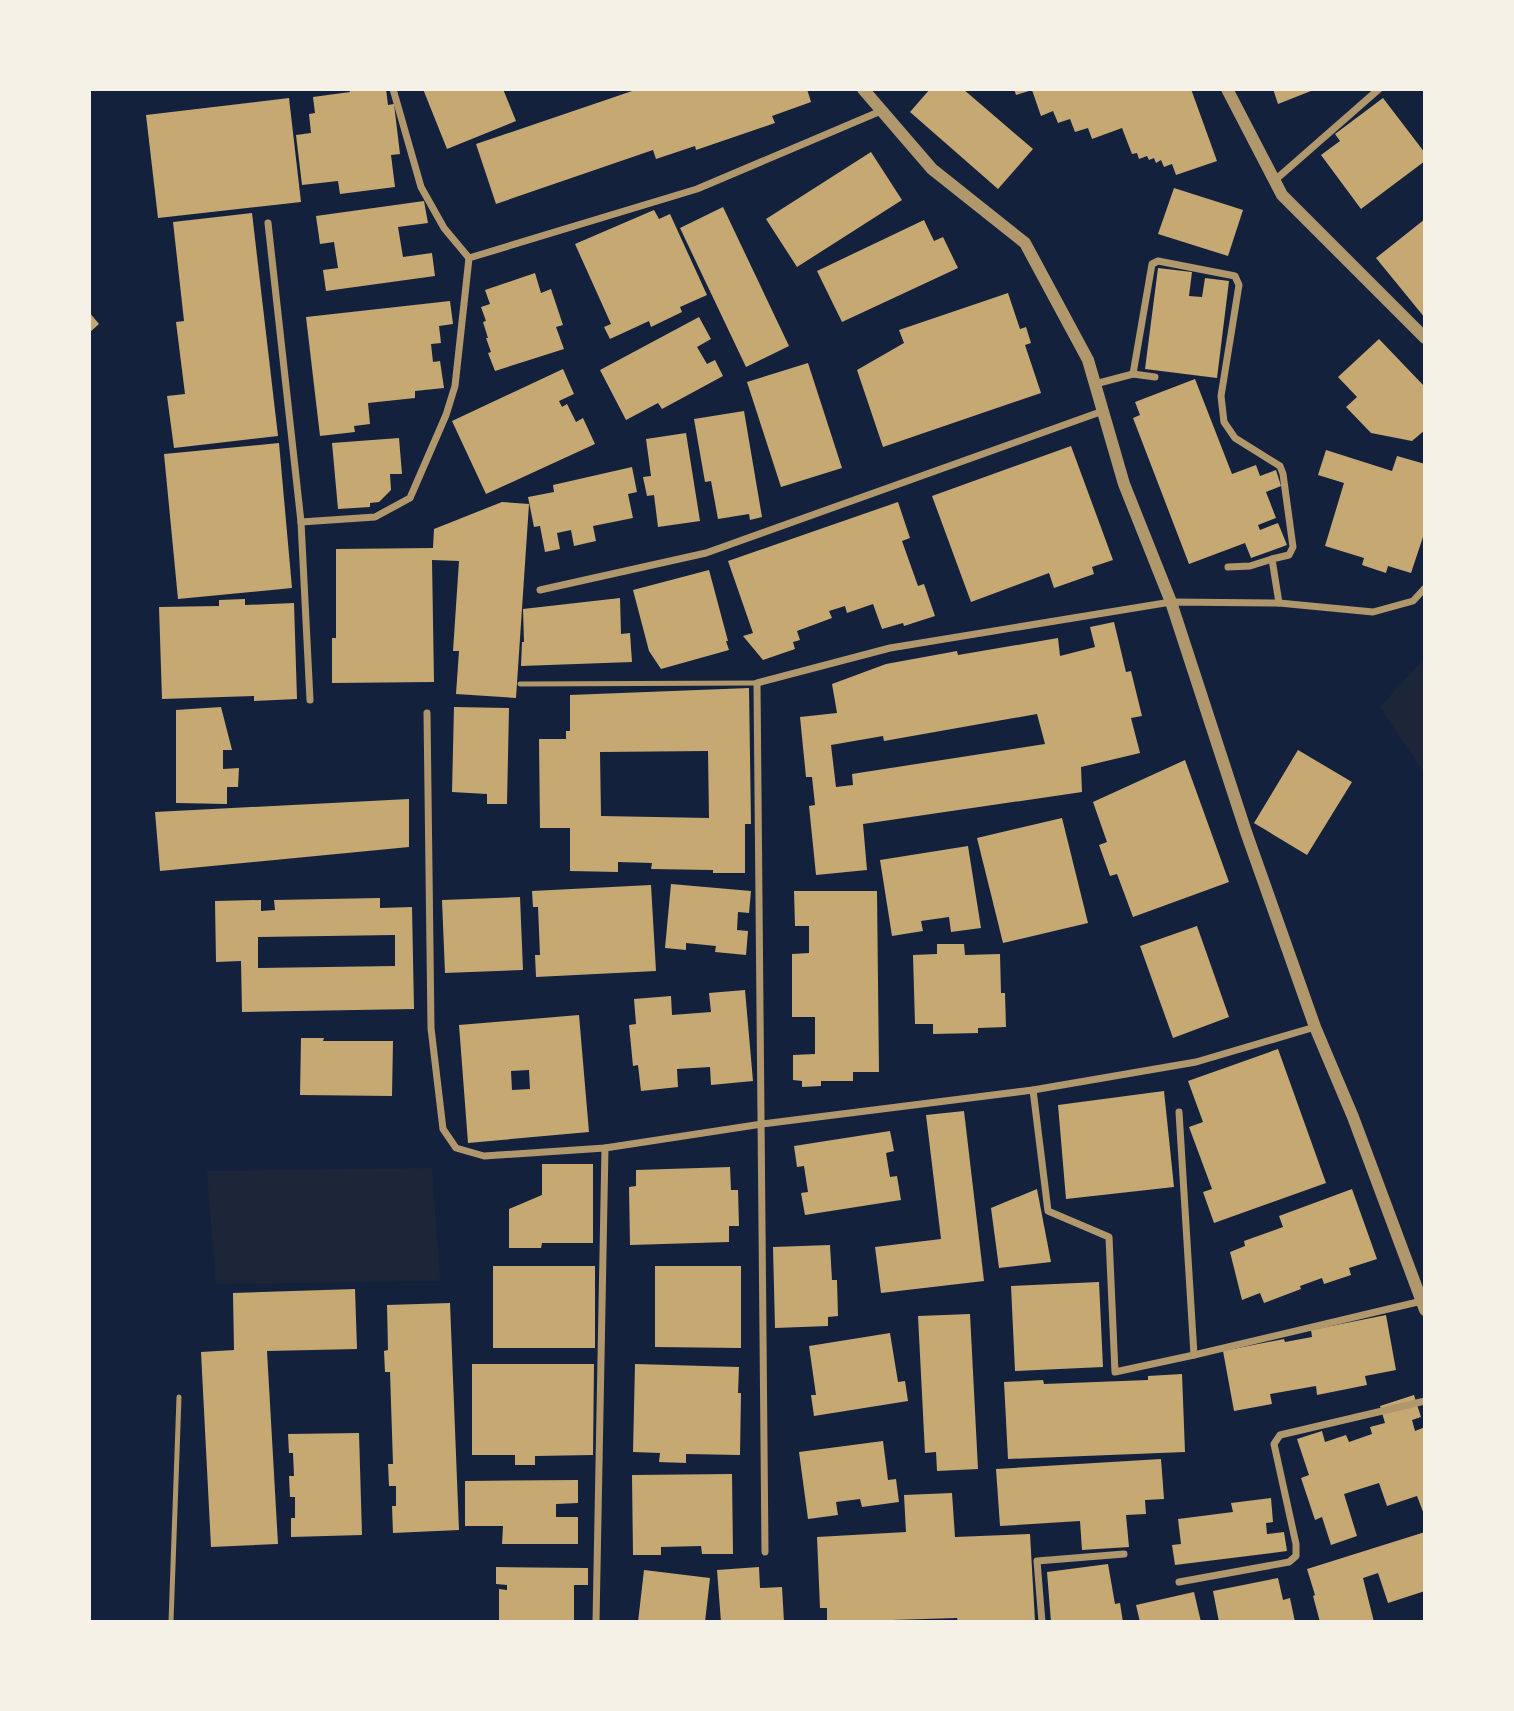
<svg xmlns="http://www.w3.org/2000/svg" width="1514" height="1711" font-family="'Open Sans',sans-serif">
<style>
.green{fill:#1d2539}
.building{fill:#c6a872;fill-rule:evenodd}
.lines{fill:none;stroke-linecap:round;stroke-linejoin:round}
.service{stroke:#b1986c;stroke-width:5}
.minor{stroke:#b1986c;stroke-width:7}
.tertiary{stroke:#b1986c;stroke-width:12}
</style>
<rect width="100%" height="100%" fill="#14213d"/>
<g class="green">
<polygon points="1425,658 1425,774 1380,707"/>
<polygon points="432,1168 440,1281 216,1284 207,1171"/>
</g>
<g class="building">
<polygon points="349,89 386,89 388,105 394,104 400,154 391,155 395,187 340,194 338,181 302,185 296,135 311,133 309,114 315,113 313,97 350,92"/>
<polygon points="423,89 503,89 516,121 447,149"/>
<polygon points="638,89 807,89 811,102 772,116 775,123 696,150 695,146 656,159 653,150 496,204 476,144"/>
<polygon points="930,89 963,89 1033,149 998,189 910,112"/>
<polygon points="1014,89 1191,89 1217,161 1176,175 1172,164 1164,167 1161,160 1156,163 1154,158 1149,160 1147,156 1139,159 1137,153 1132,154 1122,128 1092,139 1088,128 1075,132 1070,119 1058,123 1053,111 1041,116 1032,90 1016,95"/>
<polygon points="1273,89 1316,89 1278,104"/>
<polygon points="289,98 301,202 158,218 146,115"/>
<polygon points="1383,98 1425,153 1425,161 1361,209 1321,155 1340,141 1335,134"/>
<polygon points="871,152 902,200 797,267 766,219"/>
<polygon points="1174,188 1243,210 1228,256 1158,234"/>
<polygon points="424,201 428,223 398,227 403,257 432,253 435,276 326,291 323,270 338,268 334,242 320,244 316,216"/>
<polygon points="723,207 789,346 746,367 680,228"/>
<polygon points="654,210 659,219 670,214 707,295 680,307 682,312 651,327 649,321 610,339 604,327 611,324 575,244"/>
<polygon points="252,213 278,436 174,448 167,396 185,394 176,322 184,321 173,222"/>
<polygon points="1425,219 1425,318 1376,258"/>
<polygon points="924,220 934,241 943,237 958,268 842,322 817,271"/>
<polygon points="1158,268 1192,272 1189,296 1202,297 1205,278 1229,281 1217,378 1145,369"/>
<polygon points="535,273 541,293 551,289 563,325 556,327 564,349 495,371 488,353 491,352 486,338 488,338 483,322 486,321 481,307 490,304 485,290"/>
<polygon points="1008,293 1020,329 1026,327 1031,343 1025,345 1041,393 883,447 857,370 904,343 899,330"/>
<polygon points="450,301 453,324 439,326 441,343 431,344 433,362 440,361 444,388 415,391 415,398 368,403 370,424 354,426 355,432 320,436 306,317"/>
<polygon points="89,312 99,324 89,333"/>
<polygon points="699,317 711,339 697,347 707,364 715,360 723,376 662,409 658,403 626,420 600,370"/>
<polygon points="1379,339 1425,387 1425,430 1412,441 1371,433 1346,407 1357,397 1338,377"/>
<polygon points="808,363 842,468 781,487 747,382"/>
<polygon points="563,369 574,394 559,401 562,407 567,404 576,422 583,418 595,444 486,494 452,421"/>
<polygon points="1195,379 1232,474 1256,465 1260,476 1276,470 1281,486 1266,492 1276,518 1258,525 1260,530 1278,523 1287,545 1251,558 1245,543 1189,564 1133,418 1140,415 1135,402"/>
<polygon points="744,411 762,517 750,520 749,514 718,519 711,481 705,482 694,419"/>
<polygon points="686,433 700,521 658,527 654,495 647,496 643,477 651,476 646,439"/>
<polygon points="399,438 402,474 390,474 391,490 379,502 370,503 370,507 338,509 332,443"/>
<polygon points="279,443 292,588 178,599 164,454"/>
<polygon points="1071,446 1113,560 1092,567 1094,574 1054,588 1049,573 971,602 932,496"/>
<polygon points="1326,450 1392,471 1397,456 1425,464 1425,531 1411,573 1388,566 1386,573 1362,565 1364,558 1325,546 1344,483 1318,475"/>
<polygon points="632,467 637,492 628,494 633,518 593,526 596,541 574,546 571,530 557,533 560,549 545,552 540,526 534,527 528,497 554,492 553,485"/>
<polygon points="502,502 529,504 516,698 456,694 459,651 453,651 459,561 432,560 434,682 332,683 332,638 336,638 336,549 433,548 434,529"/>
<polygon points="898,502 910,538 902,541 918,586 924,584 935,616 904,626 903,623 882,629 873,604 847,613 845,606 829,611 832,618 797,631 800,640 793,642 795,649 763,660 743,636 753,633 728,561"/>
<polygon points="709,570 728,641 726,641 729,650 661,669 649,651 633,590"/>
<polygon points="620,598 621,634 630,633 632,662 521,666 522,642 524,642 523,609"/>
<polygon points="245,599 245,605 294,603 297,699 254,701 254,696 162,699 159,607 219,606 219,600"/>
<path d="M1114 622 1126 672 1131 671 1142 716 1131 718 1140 753 1081 767 1082 792 863 824 867 870 816 875 809 806 815 805 812 777H806L800 717 837 713 832 684 886 664 957 651 958 655 1058 638 1060 656 1095 647 1090 627ZM1037 714 1045 744 852 774 853 785 836 787 831 745 883 736 884 741Z"/>
<path d="M749 688 751 824H745V873H713V870L651 869 652 863 618 862V872L570 871V828H540L539 739H566V731H570V695ZM708 751 709 818 601 816 600 752Z"/>
<polygon points="221,707 232,750 223,750 223,769 239,768 238,787 227,787 227,804 176,803 176,710"/>
<polygon points="454,707 509,708 507,804 487,804 487,794 452,792"/>
<polygon points="1298,750 1352,782 1307,855 1254,823"/>
<polygon points="1185,760 1229,882 1133,917 1117,874 1110,876 1099,845 1107,842 1093,802"/>
<polygon points="409,799 409,847 160,871 155,812"/>
<polygon points="1062,818 1088,923 1003,943 977,838"/>
<polygon points="968,846 981,928 951,932 949,917 921,921 923,931 892,936 880,860"/>
<polygon points="671,884 751,891 749,913 738,912 737,930 748,931 746,955 715,952 716,946 686,943 686,950 665,948"/>
<polygon points="651,885 656,971 536,977 535,955 540,955 538,907 533,907 532,891"/>
<polygon points="794,891 877,891 879,1072 853,1072 853,1081 821,1081 821,1086 802,1087 802,1081 793,1080 793,1055 815,1054 815,1017 792,1017 792,954 809,953 809,926 795,926"/>
<polygon points="520,897 523,970 445,973 442,900"/>
<path d="M380 898V908L412 907 414 1009 242 1012 241 961 216 962 215 901 261 900V911L275 910 274 900ZM395 935V966L258 968V937Z"/>
<polygon points="1197,926 1229,1017 1173,1038 1140,946"/>
<polygon points="937,944 964,944 965,955 1000,954 1001,993 1005,993 1006,1027 978,1028 978,1033 933,1034 933,1024 915,1024 913,955 937,954"/>
<polygon points="745,990 753,1081 711,1085 710,1067 677,1069 678,1087 641,1091 638,1065 633,1066 629,1025 636,1024 634,999 671,996 672,1015 711,1012 709,993"/>
<path d="M579 1015 589 1132 468 1143 459 1025ZM529 1070 530 1089 512 1090 511 1071Z"/>
<polygon points="301,1038 324,1038 323,1041 393,1041 392,1096 300,1095"/>
<polygon points="1278,1049 1326,1183 1214,1223 1203,1192 1212,1189 1189,1127 1203,1122 1188,1081"/>
<polygon points="1164,1091 1174,1187 1066,1199 1058,1105"/>
<polygon points="964,1111 984,1281 881,1293 875,1247 941,1239 926,1115"/>
<polygon points="890,1131 894,1151 886,1153 890,1177 897,1176 901,1200 805,1215 801,1193 808,1192 804,1166 797,1167 794,1146"/>
<polygon points="542,1164 593,1164 593,1243 542,1243 541,1248 509,1248 509,1209 542,1195"/>
<polygon points="730,1167 731,1190 738,1190 739,1226 729,1226 729,1242 630,1245 629,1187 636,1186 636,1170"/>
<polygon points="1037,1189 1051,1262 999,1268 991,1208"/>
<polygon points="1352,1189 1377,1259 1349,1268 1351,1275 1324,1284 1322,1278 1300,1286 1301,1289 1264,1303 1260,1293 1242,1300 1230,1252 1245,1246 1244,1241 1283,1227 1279,1216"/>
<polygon points="830,1245 832,1280 837,1280 838,1316 828,1317 828,1326 775,1328 773,1247"/>
<rect x="493" y="1266" width="102" height="82"/>
<polygon points="655,1266 741,1266 741,1348 655,1347"/>
<polygon points="1099,1282 1103,1367 1015,1371 1011,1286"/>
<polygon points="355,1289 357,1349 267,1351 278,1544 211,1547 201,1352 234,1350 233,1293"/>
<polygon points="450,1303 459,1530 393,1533 392,1506 396,1506 396,1486 389,1486 388,1464 393,1464 390,1372 385,1372 384,1351 388,1350 387,1305"/>
<polygon points="970,1314 978,1469 937,1471 936,1452 925,1453 918,1316"/>
<polygon points="1386,1315 1396,1370 1365,1376 1367,1385 1317,1395 1316,1386 1270,1394 1272,1404 1234,1411 1223,1351 1284,1339 1285,1342 1312,1337 1311,1330"/>
<polygon points="890,1333 898,1382 905,1381 908,1401 814,1416 811,1395 816,1395 809,1346"/>
<polygon points="472,1364 594,1364 593,1455 535,1456 535,1465 515,1465 515,1455 472,1455"/>
<polygon points="635,1364 739,1367 738,1393 741,1393 740,1455 686,1454 686,1463 659,1462 660,1453 633,1452"/>
<polygon points="1182,1374 1185,1452 1008,1459 1004,1382 1043,1380 1044,1384 1148,1380 1148,1376"/>
<polygon points="1414,1395 1421,1417 1412,1420 1415,1431 1425,1427 1425,1517 1417,1496 1387,1506 1379,1483 1344,1494 1357,1536 1331,1545 1322,1517 1315,1520 1301,1478 1309,1475 1297,1439 1322,1431 1325,1442 1346,1435 1349,1442 1372,1434 1370,1427 1385,1423 1380,1406"/>
<polygon points="359,1433 362,1535 291,1537 291,1518 295,1518 295,1497 290,1497 289,1476 294,1476 293,1453 289,1453 288,1434"/>
<polygon points="883,1441 888,1480 896,1479 899,1502 862,1507 860,1499 836,1502 838,1515 808,1519 799,1452"/>
<polygon points="1161,1459 1164,1499 1145,1500 1146,1514 1126,1515 1129,1547 1082,1550 1080,1521 1000,1526 996,1469"/>
<polygon points="732,1474 733,1554 702,1554 701,1546 661,1547 661,1555 633,1555 632,1475"/>
<polygon points="578,1480 578,1503 556,1504 556,1517 578,1517 578,1544 502,1544 503,1526 465,1526 465,1481"/>
<polygon points="952,1493 955,1537 1030,1534 1035,1621 958,1622 957,1618 827,1622 827,1608 820,1608 817,1537 906,1532 904,1495"/>
<polygon points="1271,1498 1273,1522 1266,1523 1267,1534 1284,1532 1287,1551 1175,1565 1172,1545 1181,1544 1178,1519 1233,1512 1231,1503"/>
<polygon points="1425,1532 1425,1591 1388,1603 1378,1573 1363,1578 1374,1622 1320,1622 1313,1596 1315,1595 1307,1569"/>
<polygon points="1108,1564 1115,1604 1120,1603 1123,1622 1051,1622 1047,1572"/>
<polygon points="496,1567 588,1568 588,1585 574,1585 574,1622 499,1622 499,1589 507,1590 507,1585 496,1584"/>
<polygon points="759,1567 760,1588 782,1587 784,1622 721,1622 717,1570"/>
<polygon points="644,1570 710,1578 705,1622 638,1622"/>
<polygon points="1278,1578 1283,1600 1290,1598 1295,1622 1219,1622 1213,1591"/>
<polygon points="1194,1592 1201,1622 1140,1622 1136,1605"/>
</g>
<g class="lines">
<g class="service">
<polyline points="520,684 757,683"/>
<polyline points="171,1622 179,1397"/>
</g>
<g class="minor">
<polyline points="393,89 421,187 444,228 469,258"/>
<polyline points="1274,181 1379,89"/>
<polyline points="268,223 301,522 310,700"/>
<polyline points="1133,374 1152,264 1158,261 1235,276 1239,285 1221,396 1224,422 1235,438 1280,466 1283,474 1293,547 1289,555 1272,559 1279,603"/>
<polyline points="1095,384 1133,374 1155,377"/>
<polyline points="301,522 375,517 410,498 446,415 455,386 469,258 697,189 881,111"/>
<polyline points="1228,567 1250,566 1272,559"/>
<polyline points="540,590 706,553 1103,411"/>
<polyline points="427,713 431,1028 443,1129 456,1148 484,1156 605,1148 762,1124 1033,1090 1196,1062 1315,1027"/>
<polyline points="1033,1090 1048,1211 1109,1237 1115,1372 1194,1355 1422,1301"/>
<polyline points="1179,1112 1194,1355"/>
<polyline points="765,1552 757,683 890,648 1171,602 1279,603 1373,612 1413,601 1425,588"/>
<polyline points="1179,1582 1289,1562 1296,1556 1296,1544 1274,1444 1280,1435 1425,1401"/>
<polyline points="596,1622 605,1148"/>
<polyline points="1042,1622 1037,1561 1124,1554"/>
</g>
<g class="tertiary">
<polyline points="863,89 932,169 1025,243 1088,360 1124,484 1171,602 1246,832 1315,1027 1353,1117 1425,1310"/>
<polyline points="1227,89 1282,195 1425,338"/>
</g>
</g>
<rect width="1514" height="1711" fill="none" stroke="#f6f1e7" stroke-width="182"/>
</svg>
